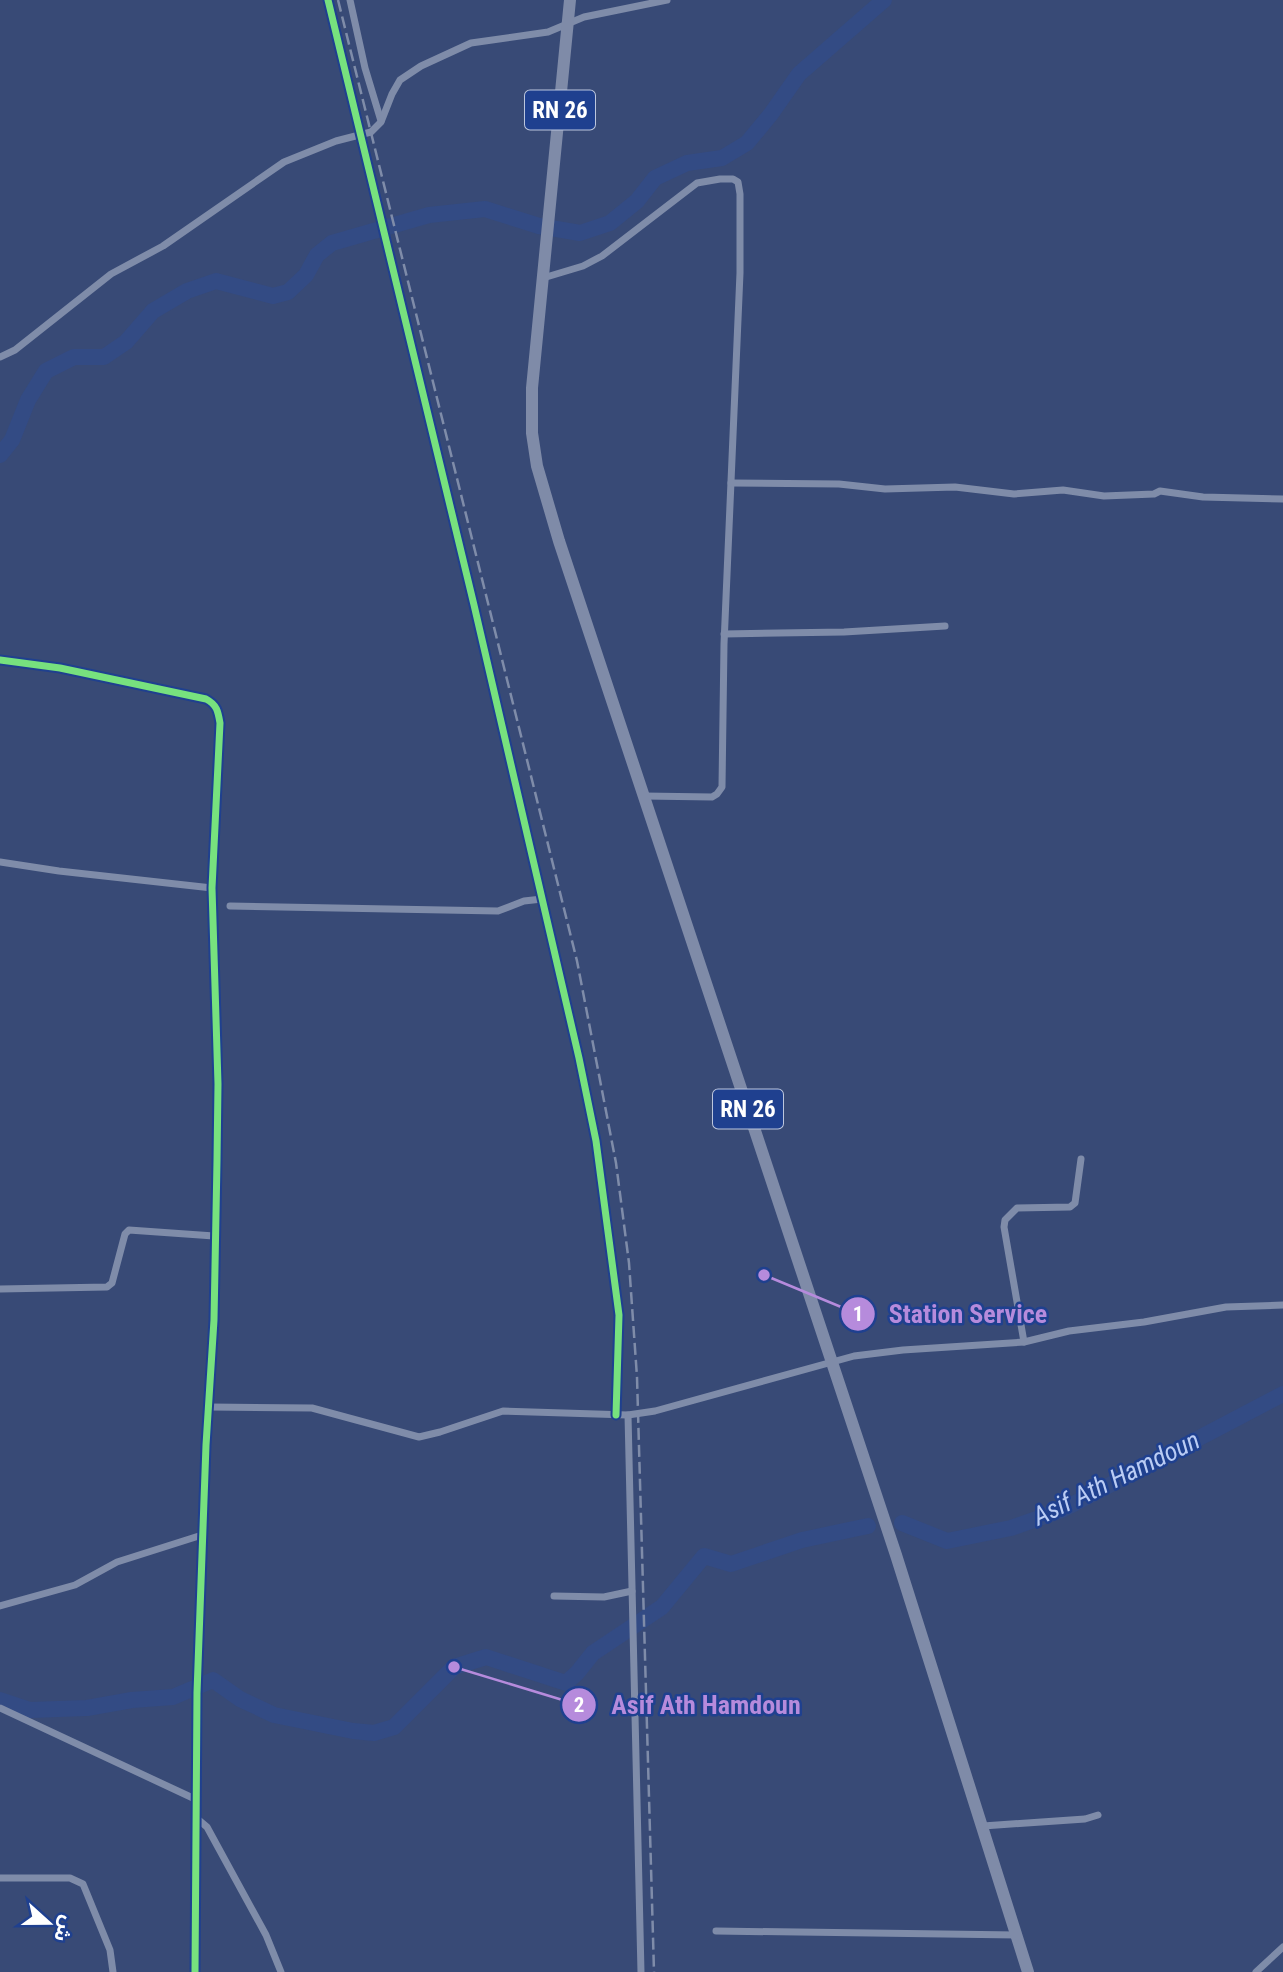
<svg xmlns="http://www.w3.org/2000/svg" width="1283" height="1972" font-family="'Roboto Condensed','Noto Sans Arabic',sans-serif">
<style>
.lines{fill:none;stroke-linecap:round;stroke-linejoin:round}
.river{stroke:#334b84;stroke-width:16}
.minor{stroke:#7f8ca9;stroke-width:7}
.primary{stroke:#7f8ba8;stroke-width:12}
.rail{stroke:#7f8ca9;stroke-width:2.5;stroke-dasharray:12 5;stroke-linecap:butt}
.cycleway-casing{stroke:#1f408f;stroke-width:11}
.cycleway{stroke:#77e17e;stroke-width:7}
.labels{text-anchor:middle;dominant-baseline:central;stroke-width:5;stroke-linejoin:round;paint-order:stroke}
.shield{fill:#1f408f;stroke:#bcc6dd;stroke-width:2}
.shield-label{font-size:23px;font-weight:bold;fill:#fff}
.water-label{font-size:26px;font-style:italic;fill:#baccf4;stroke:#1f408f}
.leader{fill:none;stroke:#b68bdc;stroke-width:2.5}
.callout-dot{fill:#b68bdc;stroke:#1f408f;stroke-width:2.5}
.mark-label{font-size:21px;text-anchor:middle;font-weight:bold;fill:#fff}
.callout-label{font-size:26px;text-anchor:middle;font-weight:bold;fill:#b68bdc;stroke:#1f408f;stroke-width:5;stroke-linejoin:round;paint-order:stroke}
</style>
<rect width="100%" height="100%" fill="#384a76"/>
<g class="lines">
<g class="river">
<polyline points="0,455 12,440 28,400 46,371 74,357 104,357 126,342 153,311 187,291 216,281 273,296 288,292 306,275 317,255 332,243 429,215 485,209 539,226 580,233 610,223 637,201 655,178 687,163 722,158 747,143 771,114 799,74 884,0"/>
<polyline points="902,1523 947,1541 1011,1528 1062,1510 1283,1394"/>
<polyline points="0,1700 30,1710 87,1708 132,1700 173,1697 213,1680 240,1699 274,1715 353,1731 374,1733 394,1727 454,1667 486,1657 566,1683 577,1673 593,1653 662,1607 704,1556 731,1564 802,1540 868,1526"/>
</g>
<g class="minor">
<polyline points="328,0 474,605 579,1058 596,1141 619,1315 616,1415"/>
<polyline points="350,0 365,68 381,121"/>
<polyline points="543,278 583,266 602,256 697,183 720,179 733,179 738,182 740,194 740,273 724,644 722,787 717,794 712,797 644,796"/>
<polyline points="0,357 15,350 111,274 163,246 284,162 336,141 371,132 381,122 392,94 400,80 421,66 471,43 548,32 584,17 667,0"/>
<polyline points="731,483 839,484 885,489 955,487 1014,494 1063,490 1104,496 1154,494 1160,491 1203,497 1283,499"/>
<polyline points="724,634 844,632 945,626"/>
<path d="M0 660 60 668 206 699C217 705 218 711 220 723L212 888 218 1084 217 1161 214 1320 206 1445 197 1693 195 1972"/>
<polyline points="0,862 59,871 212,888"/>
<polyline points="230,906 498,911 524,901 542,899"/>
<polyline points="0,1289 107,1287 112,1283 125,1234 129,1230 214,1236"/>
<polyline points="1024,1342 1004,1227 1005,1220 1017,1208 1070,1207 1075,1203 1081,1159"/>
<polyline points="210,1407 312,1408 419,1437 440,1432 503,1411 628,1415 655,1411 854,1356 903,1350 1024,1342 1069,1331 1144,1322 1226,1307 1283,1305"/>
<polyline points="628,1415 641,1972"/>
<polyline points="554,1596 604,1597 632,1591"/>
<polyline points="0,1606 75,1585 117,1562 202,1535"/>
<polyline points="0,1708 195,1799"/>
<polyline points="195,1817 207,1827 266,1935 281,1972"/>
<polyline points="983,1826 1085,1819 1098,1815"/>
<polyline points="0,1878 70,1878 83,1884 110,1950 113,1972"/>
<polyline points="716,1931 1017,1935"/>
<polyline points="1256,1972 1283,1947"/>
</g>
<polyline class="primary" points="570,0 532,388 532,433 537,466 559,541 896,1555 1028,1972"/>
<polyline class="rail" points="338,0 577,961 616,1163 629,1263 637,1377 654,1972"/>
<g class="cycleway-casing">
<g id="cycleway">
<polyline points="328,0 474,605 579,1058 596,1141 619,1315 616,1415"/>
<path d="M0 660 60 668 206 699C217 705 218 711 220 723L212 888 218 1084 217 1161 214 1320 206 1445 197 1693 195 1972"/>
</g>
</g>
<use href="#cycleway" class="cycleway"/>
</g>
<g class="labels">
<g class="shield">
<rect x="525" y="90.5" width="70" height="39" rx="5"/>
<rect x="713" y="1089.5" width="70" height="39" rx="5"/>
</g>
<g class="shield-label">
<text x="560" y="110">RN 26</text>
<text x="748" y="1109">RN 26</text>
</g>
<g class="water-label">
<text transform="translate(1116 1478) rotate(-26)">Asif Ath Hamdoun</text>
</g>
</g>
<path class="leader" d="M764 1275L858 1314M454 1667L579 1705"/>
<g class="callout-dot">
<circle cx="764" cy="1275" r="7"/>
<circle cx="454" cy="1667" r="7"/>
<circle cx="858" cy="1314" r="18"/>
<circle cx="579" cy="1705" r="18"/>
</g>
<g class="mark-label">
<text x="858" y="1321">1</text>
<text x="579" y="1712">2</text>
</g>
<g class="callout-label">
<text x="968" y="1323">Station Service</text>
<text x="706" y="1714">Asif Ath Hamdoun</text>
</g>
<g transform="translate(49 1923) rotate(111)" stroke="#1f408f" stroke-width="5" paint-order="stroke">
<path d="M0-5L12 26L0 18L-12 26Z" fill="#ffffff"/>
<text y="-10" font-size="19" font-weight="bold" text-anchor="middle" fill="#ffffff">ش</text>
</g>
</svg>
